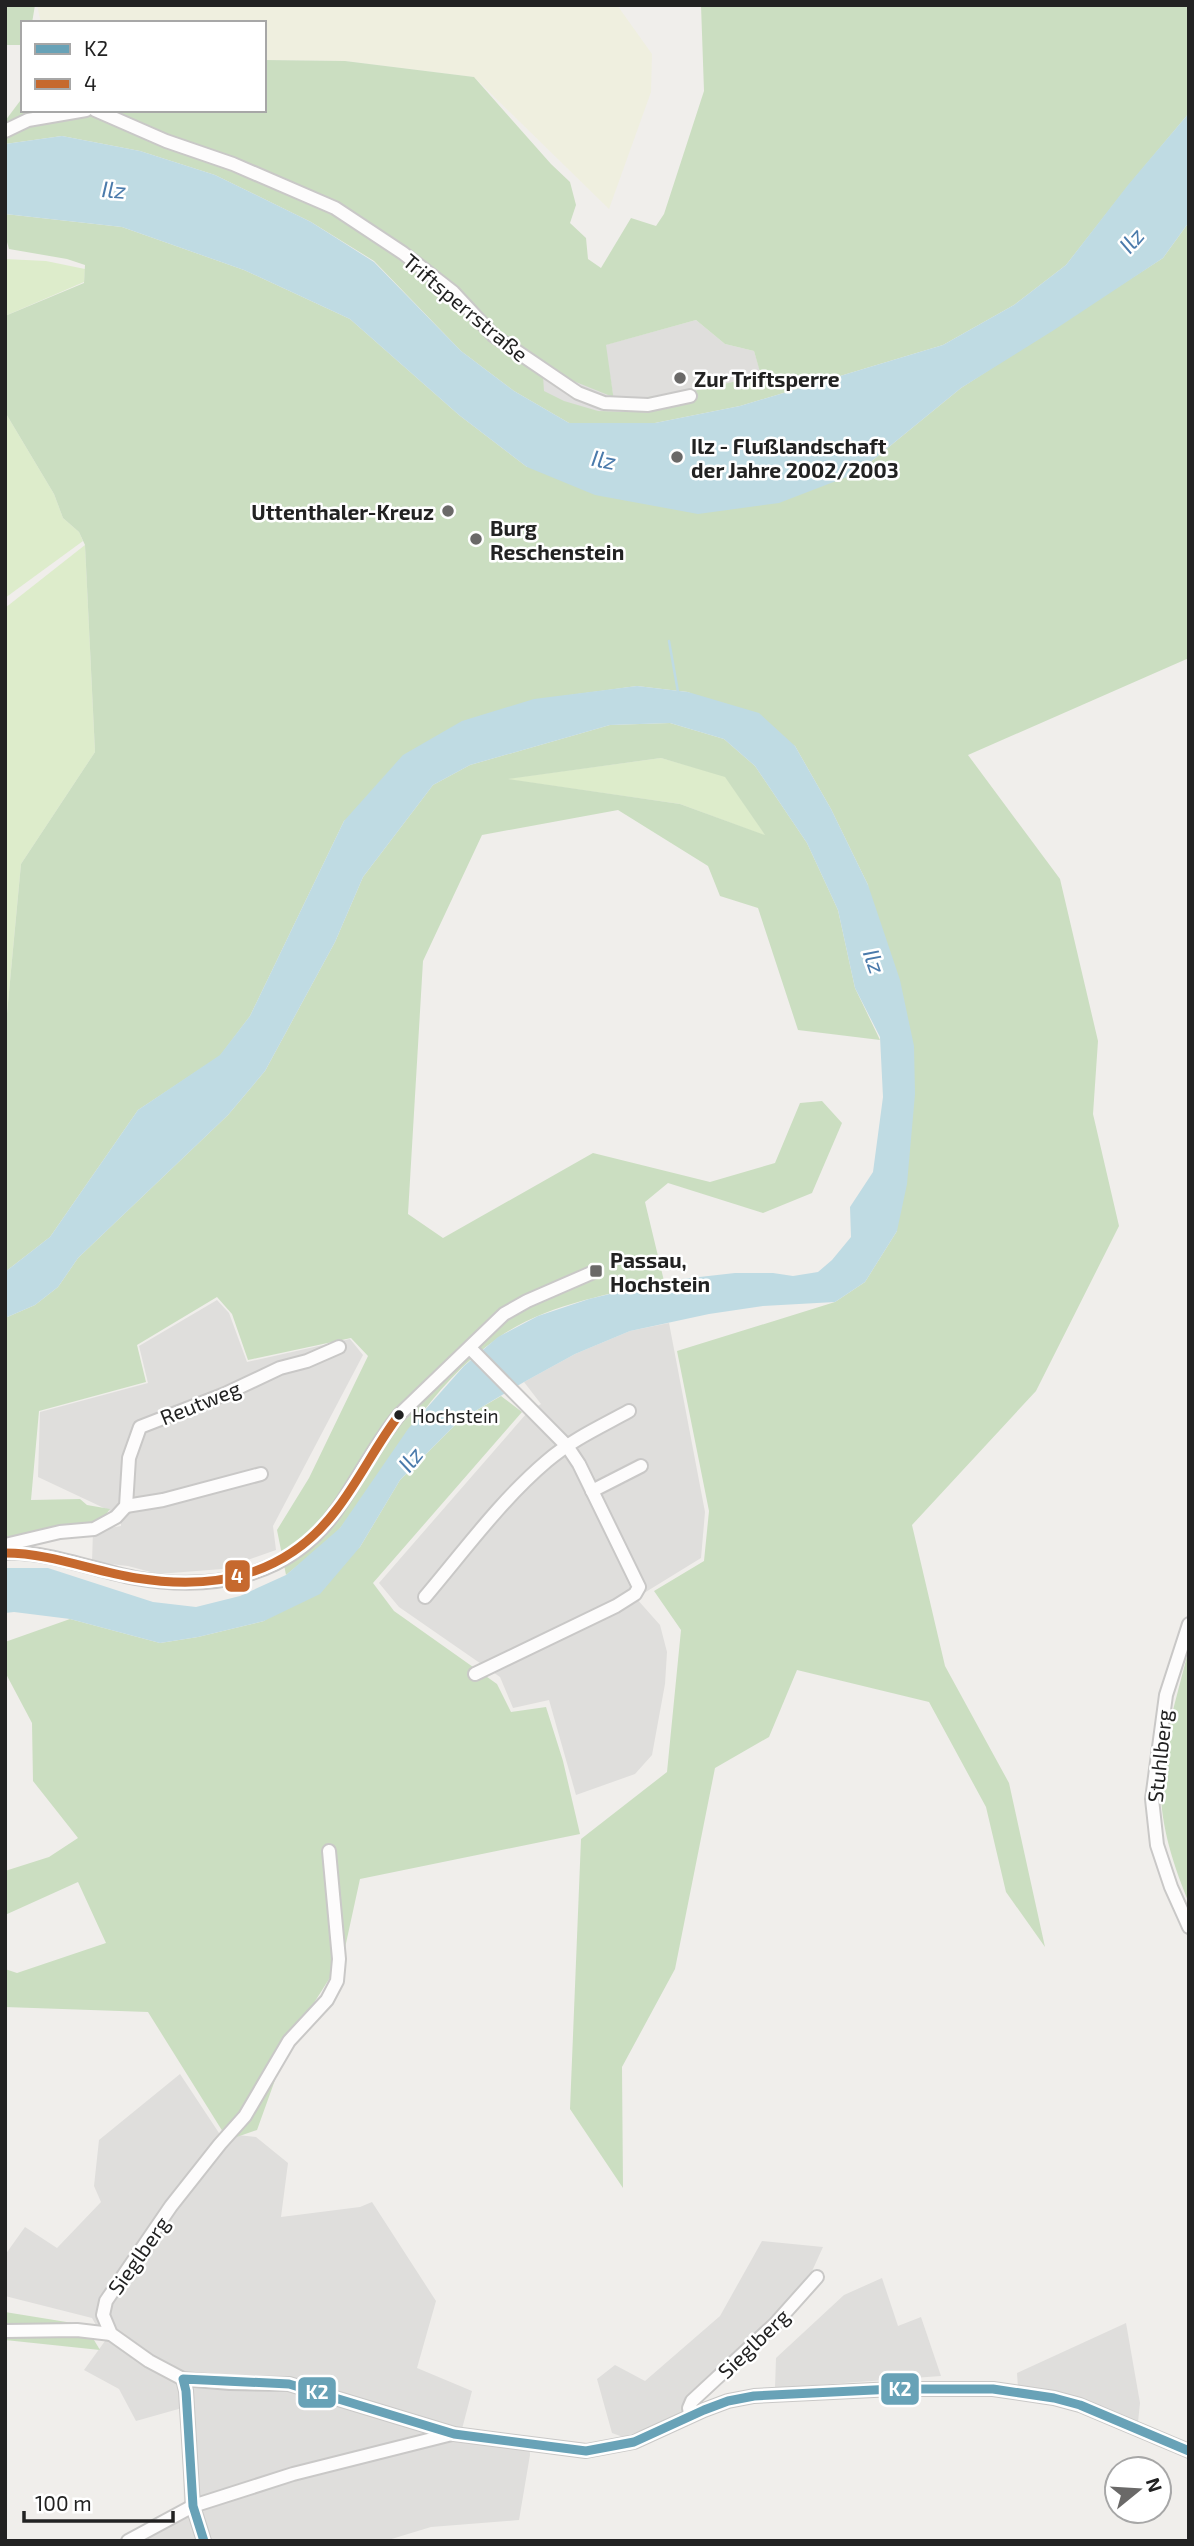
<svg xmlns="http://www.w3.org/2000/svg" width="1194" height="2546" font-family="'Exo 2',sans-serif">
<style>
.residential{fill:#dfdedc}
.farmland{fill:#efefdf}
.grass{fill:#ddeccb}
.forest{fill:#cbdec1;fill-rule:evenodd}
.parking{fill:#e0dfde}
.water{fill:#bfdbe3}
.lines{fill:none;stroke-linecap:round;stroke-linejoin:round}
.stream{stroke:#bfdbe3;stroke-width:2.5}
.minor-casing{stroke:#c9c8c7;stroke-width:16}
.minor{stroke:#fdfcfc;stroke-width:12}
.bus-1-casing{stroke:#fff;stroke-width:14}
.bus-2-casing{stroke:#fff;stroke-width:14}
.bus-1{stroke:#68a2b7;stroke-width:9}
.bus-2{stroke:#c6692e;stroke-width:9}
.poi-dot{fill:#6a6968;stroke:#fff;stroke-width:2.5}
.bus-dot{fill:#222;stroke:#fff;stroke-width:2.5}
.labels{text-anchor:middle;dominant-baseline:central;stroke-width:5;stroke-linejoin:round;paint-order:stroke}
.bus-label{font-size:19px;fill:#222;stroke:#fff;text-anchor:start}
.street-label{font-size:21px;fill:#222;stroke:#fff}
.poi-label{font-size:21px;font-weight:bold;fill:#222;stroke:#fff;text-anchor:start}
.water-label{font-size:23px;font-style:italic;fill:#4a7aab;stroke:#fff}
.line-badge{stroke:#fff;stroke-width:2.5}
.badge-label{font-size:19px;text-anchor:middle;font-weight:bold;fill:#fff}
</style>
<rect width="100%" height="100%" fill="#f0eeeb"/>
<g class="residential">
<polygon points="696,320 725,344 754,351 760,371 754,377 689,392 614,401 605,345"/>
<polygon points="217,1300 229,1313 247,1362 350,1339 363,1355 273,1526 276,1550 222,1569 158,1574 128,1566 92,1562 93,1531 121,1526 121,1516 38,1477 40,1412 148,1383 139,1346"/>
<polygon points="669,1323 705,1512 701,1558 636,1598 660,1625 667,1652 665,1684 652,1755 635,1774 576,1795 549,1700 513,1708 500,1677 399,1607 379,1583 526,1414 541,1404 524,1382 575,1354 630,1331"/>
<polygon points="180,2074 219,2133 256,2137 288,2163 281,2217 360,2207 372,2202 436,2301 417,2368 472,2391 462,2429 529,2441 530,2455 519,2520 431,2527 385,2541 126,2541 184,2504 182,2408 136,2421 119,2389 84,2370 105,2341 92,2318 5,2296 5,2255 25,2227 57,2248 101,2202 94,2186 99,2140"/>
<polygon points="762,2241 823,2247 808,2280 760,2332 686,2403 677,2418 623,2437 612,2433 597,2379 615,2365 645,2381 720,2316"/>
<polygon points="882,2278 898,2326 921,2317 941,2376 775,2388 776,2358 844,2295"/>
<polygon points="1126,2323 1140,2403 1138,2422 1070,2396 1018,2388 1017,2373"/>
</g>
<polygon class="farmland" points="37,5 617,5 652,54 651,92 609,209 474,77 345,61 264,60 264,23 41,23"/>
<g class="grass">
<polygon points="5,259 46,261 85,269 84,282 5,316"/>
<polygon points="5,412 54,494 63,518 79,532 83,541 5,598"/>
<polygon points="85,545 95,752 21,864 5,1035 5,608"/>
<polygon points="661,758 725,776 766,836 680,804 505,779"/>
</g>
<g class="forest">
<polygon points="5,5 35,5 32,23 23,23 23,45 5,45"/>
<path d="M701 5H1189V113L1128 186 1066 265 1014 305 943 345 740 406 655 423H569L514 391 461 351 374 261 311 222 215 175 140 151 62 136 5 144V121L23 97V110H264V60L345 61 474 77 551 164 570 182 576 205 570 223 586 238 588 259 601 268 631 218 656 226 664 214 704 91ZM696 320 725 344 754 351 760 372 754 377 689 392 614 401 606 345Z"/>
<polygon points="5,214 122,227 244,270 350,319 459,415 527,467 857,473 961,388 1163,258 1189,222 1189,658 968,755 1060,879 1098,1041 1093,1114 1119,1226 1036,1391 912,1525 945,1666 1009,1783 1045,1947 1006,1892 986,1807 929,1702 797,1670 769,1737 715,1768 675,1969 622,2067 623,2188 570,2109 581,1839 667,1772 681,1630 654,1591 704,1561 709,1511 677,1351 835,1302 865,1282 897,1231 868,885 831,809 795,746 688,692 637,686 534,700 344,821 250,1016 220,1056 138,1110 50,1237 5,1272 5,1035 21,864 95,752 85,545 79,532 63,518 54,494 5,412 5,316 84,283 85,265 67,259 9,249 5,235"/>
<path d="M670 723 724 739 755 766 807 843 838 910 855 988 880 1040 798 1030 758 908 720 896 708 866 618 810 482 835 423 961 408 1214 443 1238 593 1153 710 1182 775 1163 800 1103 822 1101 842 1123 812 1193 763 1213 668 1183 645 1202 664 1281C609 1295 545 1304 498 1338 429 1385 391 1462 342 1526 327 1544 304 1560 286 1575L277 1530 309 1478 368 1356 351 1338 248 1360 232 1314 217 1297 137 1345 146 1382 39 1411 31 1500 80 1499 87 1505 110 1509 99 1524 5 1540V1318L35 1305 58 1287 78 1258 228 1115 265 1071 335 942 363 877 433 785 470 765 610 725ZM661 758 725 777 765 835 680 804 508 779Z"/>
<polygon points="501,1396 522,1412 373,1583 394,1611 497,1684 511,1712 546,1707 563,1761 580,1834 360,1879 343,1957 288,2044 257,2130 228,2140 148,2012 5,2007 5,1969 17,1973 106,1943 78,1882 5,1915 5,1871 49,1857 78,1838 33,1781 32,1723 5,1672 5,1642 70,1619 160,1643 198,1637 264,1621 360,1547 400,1480 460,1420"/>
<path d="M1189 1648V1903C1171 1860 1156 1812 1162 1765 1167 1726 1180 1686 1189 1648Z"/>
<polygon points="5,2312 85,2325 100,2350 5,2340"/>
</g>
<polygon class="parking" points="546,370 613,397 614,401 627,400 628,412 598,411 564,401 544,391 543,376"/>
<g class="water">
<polygon points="1189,113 1189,222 1163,258 1054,330 961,388 857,473 779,503 698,514 595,495 527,467 459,415 350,319 244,270 122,227 5,214 5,144 62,136 140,151 215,175 311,222 374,262 461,351 514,391 569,423 655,423 740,406 943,345 1014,305 1066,265 1128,185"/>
<polygon points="637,686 688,692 759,713 795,746 831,809 868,885 900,980 914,1046 915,1094 907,1184 897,1231 865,1282 835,1302 763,1306 709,1314 630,1331 575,1354 524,1382 460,1420 400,1480 360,1547 320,1594 264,1621 198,1637 160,1643 70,1619 14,1612 5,1613 5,1568 48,1568 153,1602 196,1607 240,1596 286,1575 340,1528 408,1429 464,1366 498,1337 538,1316 589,1299 664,1281 735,1273 773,1273 793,1276 818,1272 832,1260 851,1237 850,1207 873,1172 883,1097 880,1037 855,988 838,910 807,843 755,766 724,739 670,723 610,725 470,765 433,785 363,877 335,942 265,1071 228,1115 78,1258 58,1287 35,1305 5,1318 5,1272 50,1237 138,1110 220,1055 250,1016 344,821 403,755 462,721 534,699"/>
</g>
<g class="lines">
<polyline class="stream" points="669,641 678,692"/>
<g class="minor-casing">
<g id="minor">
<polyline points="95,110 166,141 233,164 335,208 403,253 453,292 494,336 578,393 604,403 648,405 690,396"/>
<polyline points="5,131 28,120 86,110"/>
<polyline points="470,1348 567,1446 579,1464 639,1587 635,1594 616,1606 475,1674"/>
<polyline points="592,1491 641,1466"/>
<polyline points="126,1506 163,1500 261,1474"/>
<polyline points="5,1545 60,1532 94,1529 116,1517 126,1506 129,1458 140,1427 225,1394 280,1368 307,1361 339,1347"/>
<path d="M5 1553C49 1551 93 1570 135 1578 213 1592 292 1577 338 1508 359 1478 375 1444 399 1415L504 1314 527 1301 596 1271"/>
<path d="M425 1597C464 1551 501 1500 547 1461 571 1440 602 1426 629 1411"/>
<polyline points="1189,1624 1166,1695 1152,1799 1157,1845 1171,1887 1189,1927"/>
<polyline points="329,1851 339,1959 337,1981 327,2000 289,2041 245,2116 220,2144 171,2206 106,2301 103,2315 111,2334 149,2361 183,2379 230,2383 289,2384 454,2434 586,2451 634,2442 704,2410 728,2401 754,2396 894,2389 993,2389 1054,2398 1080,2405 1189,2451"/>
<polyline points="5,2331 77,2330 111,2334"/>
<polyline points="183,2379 186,2391 193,2506 204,2541"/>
<polyline points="690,2415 689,2408 692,2401 775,2324 817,2277"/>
<polyline points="128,2541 193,2506 293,2474 452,2434"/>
</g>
</g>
<use href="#minor" class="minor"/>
<g class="bus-1-casing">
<polyline id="bus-1" points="204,2541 193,2506 186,2391 183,2379 289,2384 454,2434 586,2451 634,2442 704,2410 728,2401 754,2396 894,2389 993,2389 1054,2398 1080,2405 1189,2451"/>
</g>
<g class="bus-2-casing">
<path id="bus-2" d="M5 1553C51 1553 92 1571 136 1578 216 1591 287 1576 337 1509 360 1479 376 1445 399 1415"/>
</g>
<use href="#bus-1" class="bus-1"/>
<use href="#bus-2" class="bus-2"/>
</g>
<g class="poi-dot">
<circle cx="680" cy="378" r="7"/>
<circle cx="677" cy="457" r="7"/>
<circle cx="448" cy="511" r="7"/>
<circle cx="476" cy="539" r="7"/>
<rect x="589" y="1264" width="14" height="14" rx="3.5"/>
</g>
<circle class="bus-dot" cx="399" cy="1415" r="6"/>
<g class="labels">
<g class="bus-label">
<text x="412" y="1415">Hochstein</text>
</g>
<g class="street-label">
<text transform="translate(466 307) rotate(40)">Triftsperrstraße</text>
<text transform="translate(200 1402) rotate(-22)">Reutweg</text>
<text transform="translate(1159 1756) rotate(-84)">Stuhlberg</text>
<text transform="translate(138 2255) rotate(-55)">Sieglberg</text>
<text transform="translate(753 2343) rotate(-44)">Sieglberg</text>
</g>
<g class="poi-label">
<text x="694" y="378">Zur Triftsperre</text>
<text x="691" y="445">Ilz - Flußlandschaft<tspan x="691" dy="24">der Jahre 2002/2003</tspan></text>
<text x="434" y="511" text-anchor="end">Uttenthaler-Kreuz</text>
<text x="490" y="527">Burg<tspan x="490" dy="24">Reschenstein</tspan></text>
<text x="610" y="1259">Passau,<tspan x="610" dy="24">Hochstein</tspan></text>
</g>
<g class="water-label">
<text transform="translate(114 189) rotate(5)">Ilz</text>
<text transform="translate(1131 240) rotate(-49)">Ilz</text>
<text transform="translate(604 459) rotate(11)">Ilz</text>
<text transform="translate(875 961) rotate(71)">Ilz</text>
<text transform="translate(410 1459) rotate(-51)">Ilz</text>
</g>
</g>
<g class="line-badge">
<rect x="224" y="1559" width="27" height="34" rx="7" fill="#c6692e"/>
<rect x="880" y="2372" width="40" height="34" rx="7" fill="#68a2b7"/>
<rect x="297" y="2376" width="40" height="33" rx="7" fill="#68a2b7"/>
</g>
<g class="badge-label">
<text x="237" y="1583">4</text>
<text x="900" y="2396">K2</text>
<text x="317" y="2399">K2</text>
</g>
<rect width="1194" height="2546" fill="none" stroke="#222222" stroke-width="14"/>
<rect x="21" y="21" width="245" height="91" fill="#ffffff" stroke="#a7a7a7" stroke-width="2"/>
<rect x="35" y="44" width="35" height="10" fill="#68a2b7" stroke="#a7a7a7" stroke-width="2"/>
<text x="84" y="56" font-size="21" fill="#222222">K2</text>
<rect x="35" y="79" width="35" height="10" fill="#c6692e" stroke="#a7a7a7" stroke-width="2"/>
<text x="84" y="91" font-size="21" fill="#222222">4</text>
<g transform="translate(1138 2490) rotate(72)"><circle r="33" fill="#ffffff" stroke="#a7a7a7" stroke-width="2"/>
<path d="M0-5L12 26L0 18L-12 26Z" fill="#6a6968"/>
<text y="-10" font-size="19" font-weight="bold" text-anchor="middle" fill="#222222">N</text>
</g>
<path d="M24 2511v10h149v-10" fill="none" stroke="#222222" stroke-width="3.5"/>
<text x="35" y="2511" font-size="21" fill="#222222" stroke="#ffffff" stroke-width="5" paint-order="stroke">100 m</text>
</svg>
